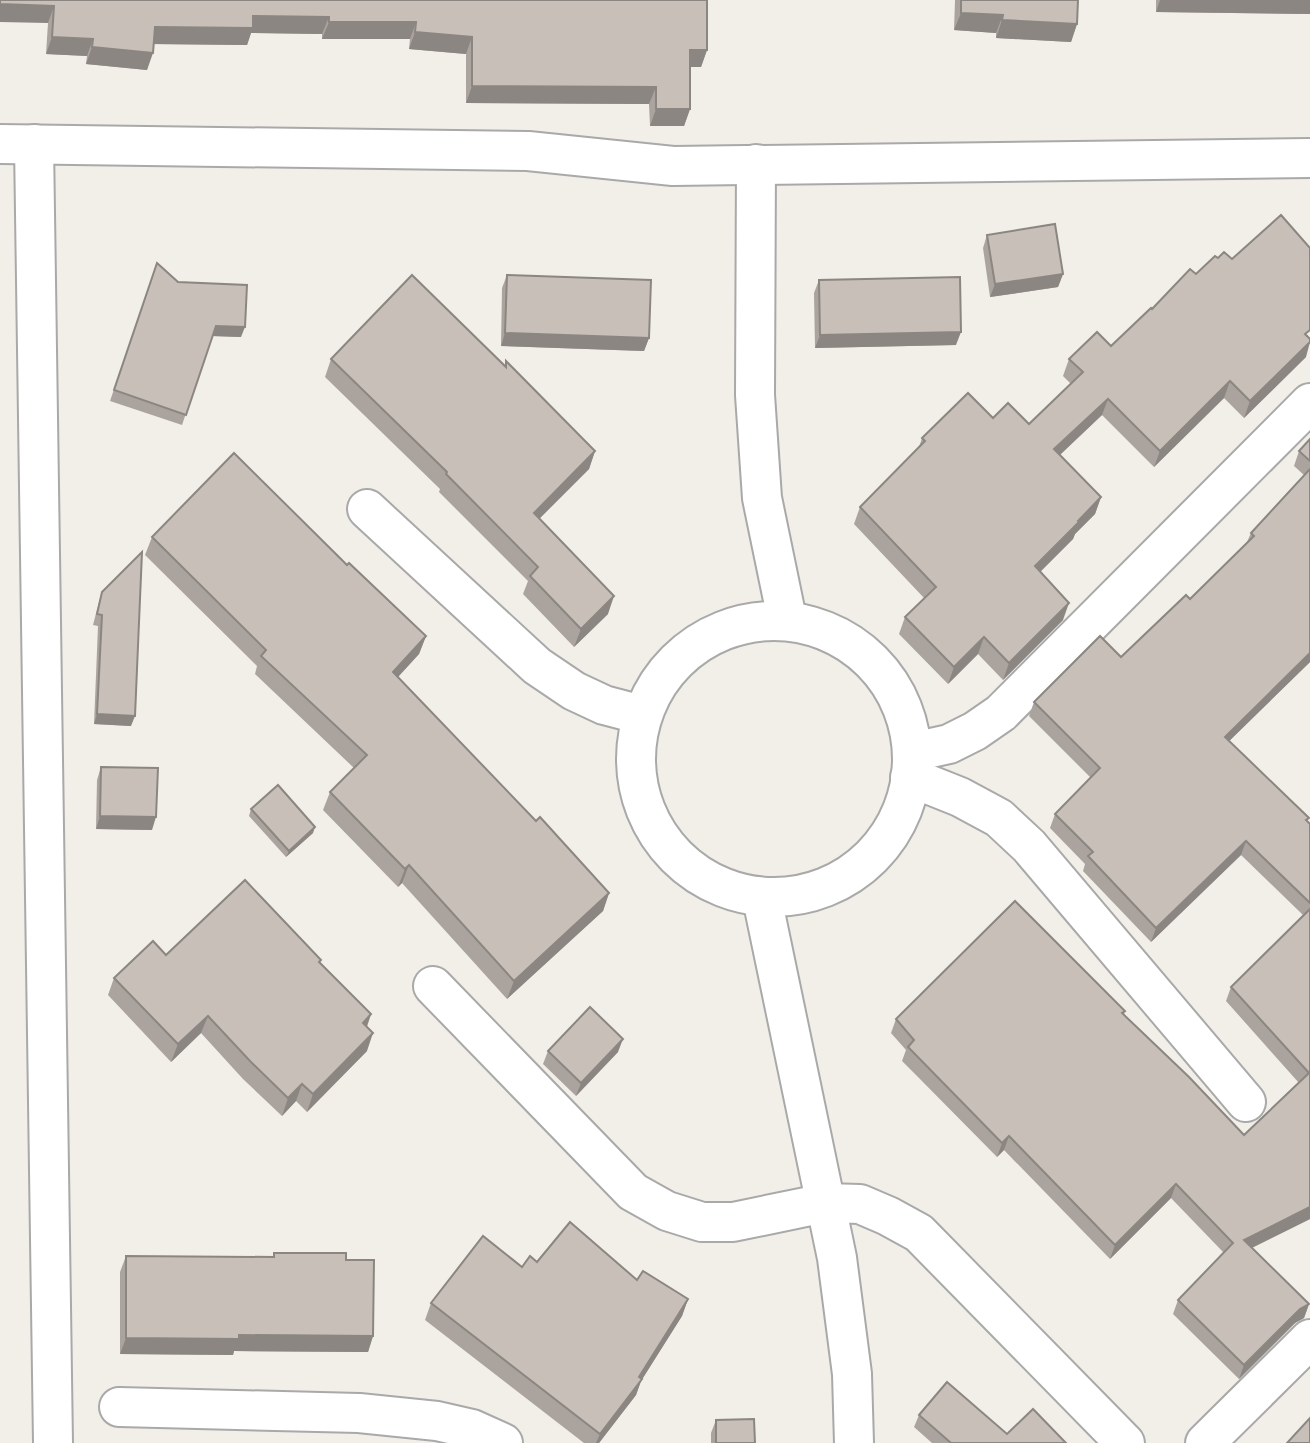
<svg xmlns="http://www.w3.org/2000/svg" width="1310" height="1443" font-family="Arial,sans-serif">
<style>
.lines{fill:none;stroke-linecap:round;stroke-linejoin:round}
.minor-casing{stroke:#a9a9a9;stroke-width:42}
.minor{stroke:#fff;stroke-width:38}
.wall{fill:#aba49e}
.shaded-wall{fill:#8b8681}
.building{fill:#c7bfb8;stroke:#8b8681;stroke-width:2}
</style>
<rect width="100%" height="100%" fill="#f2efe9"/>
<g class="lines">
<g class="minor-casing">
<g id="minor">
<polyline points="0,144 528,151 673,166 1310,158"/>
<polyline points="34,144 53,1443"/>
<polyline points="756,164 755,395 762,498 787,619"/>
<polyline points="367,509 537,666 574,691 604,705 642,715"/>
<circle cx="774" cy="759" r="138"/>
<polyline points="913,752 949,744 975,731 1001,713 1310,403"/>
<polyline points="910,777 960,797 999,818 1029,846 1246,1102"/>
<polyline points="762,898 837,1258 852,1374 854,1443"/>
<polyline points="433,986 633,1192 667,1211 702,1222 733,1222 825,1203 860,1204 888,1216 919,1233 1125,1443"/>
<polyline points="119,1407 359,1413 437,1421 472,1429 503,1443"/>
<polyline points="1205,1443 1310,1339"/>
</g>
</g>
<use href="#minor" class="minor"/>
</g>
<g class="wall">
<polygon points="0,0 707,0 707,50 701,67 690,67 690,109 684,126 650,126 649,104 466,103 466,54 409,49 410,39 322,39 322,34 251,33 247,45 154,44 147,70 86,64 87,56 46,54 48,23"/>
<polygon points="955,0 1078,0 1077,24 1071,42 996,38 996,33 954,30"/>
<polygon points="1156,0 1310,0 1310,14 1156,12"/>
<polygon points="987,235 1063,274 1058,287 990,297 983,248"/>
<polygon points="157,263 241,337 212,336 182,425 110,401"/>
<polygon points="1196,274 1306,357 1244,418 1224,398 1154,467 1102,415 1060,455 1101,497 1095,514 1075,534 1073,539 1040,572 1063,620 1003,680 978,654 948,684 899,634 905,617 925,599 854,524 860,507 919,447 922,438 993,418 1029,424 1071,384 1063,376 1069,359 1111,346 1152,309"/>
<polygon points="507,275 649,338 644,351 501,346 502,288"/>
<polygon points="819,280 956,345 815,348 814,293"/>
<polygon points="331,359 505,365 506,361 595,451 589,469 539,519 608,614 574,647 523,594 528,581 439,492 440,489 325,377"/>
<polygon points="1310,439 1310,662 1229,741 1309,818 1307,821 1310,824 1310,1219 1252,1248 1309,1304 1304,1318 1295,1323 1239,1379 1173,1314 1178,1300 1224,1253 1171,1198 1110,1259 1004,1150 997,1157 919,1078 902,1061 906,1050 891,1033 896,1019 1125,1011 1124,1015 1244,1135 1299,1083 1226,1001 1231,987 1303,915 1241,855 1151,942 1083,871 1085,864 1050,828 1055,814 1091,778 1029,716 1034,702 1121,657 1190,599 1247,542 1251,533 1304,475 1294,466 1299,451"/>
<polygon points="152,537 347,565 426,636 419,654 398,677 536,821 609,893 603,911 507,999 402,883 398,887 323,810 330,792 354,768 255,674 257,666 145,555"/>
<polygon points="102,592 131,726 94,724 98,626 93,625 99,602"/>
<polygon points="101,767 152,830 96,829 97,780"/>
<polygon points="251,809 313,833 286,857 249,816"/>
<polygon points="166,955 321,960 320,962 371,1014 367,1027 367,1051 307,1112 296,1101 282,1116 243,1079 201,1033 171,1062 108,995 114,978"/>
<polygon points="548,1051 618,1052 576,1096 543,1064"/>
<polygon points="274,1253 346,1260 373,1336 368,1352 234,1351 233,1355 120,1354 120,1272 126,1256 273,1257"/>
<polygon points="537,1262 637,1280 688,1299 682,1316 641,1381 636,1395 599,1443 584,1443 425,1320 431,1303 522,1267"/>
<polygon points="919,1415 1007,1434 1066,1443 932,1443 914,1427"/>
<polygon points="716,1420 755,1443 711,1443 711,1433"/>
</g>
<g class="shaded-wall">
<polygon points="1160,0 1310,0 1310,14 1156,12"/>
<polygon points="0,4 54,6 48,23 0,22"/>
<polygon points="961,13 1003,15 996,33 954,30"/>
<polygon points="253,16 329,17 322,34 251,33 247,45 149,44 155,27"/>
<polygon points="1002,20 1077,24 1071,42 996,38"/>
<polygon points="329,22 416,22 410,39 322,39"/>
<polygon points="415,32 472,37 466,54 409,49"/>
<polygon points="52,37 93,39 87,56 46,54"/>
<polygon points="92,47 153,53 147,70 86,64"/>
<polygon points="690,50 707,50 701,67 684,67"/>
<polygon points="472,86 656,87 649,104 466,103"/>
<polygon points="656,109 690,109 684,126 650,126"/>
<polygon points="1063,274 1058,287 990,297 995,284"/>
<polygon points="216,326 245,327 241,337 212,336"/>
<polygon points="961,332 956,345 815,348 820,335"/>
<polygon points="505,333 649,338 644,351 501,346"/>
<polygon points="1310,342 1306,357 1244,418 1250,401"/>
<polygon points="1230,381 1224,398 1154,467 1160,451"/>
<polygon points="1108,399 1102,415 1048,466 1054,449"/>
<polygon points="595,451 589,469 527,531 534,513"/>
<polygon points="1101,497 1095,514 1075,534 1073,539 1029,583 1035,566"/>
<polygon points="614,596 608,614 574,647 581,629"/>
<polygon points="1069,603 1063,620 1003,680 1009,663"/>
<polygon points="426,636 419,654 386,690 393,672"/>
<polygon points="984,637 978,654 948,684 954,667"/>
<polygon points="1310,653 1310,662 1219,751 1225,737"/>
<polygon points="97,714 135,716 131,726 94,724"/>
<polygon points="100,816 156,817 152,830 96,829"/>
<polygon points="315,827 313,833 286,857 289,851"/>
<polygon points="1246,841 1241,855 1151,942 1156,928"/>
<polygon points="409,865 402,883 398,887 405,869"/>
<polygon points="609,893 603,911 507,999 514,981"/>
<polygon points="371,1014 365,1031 363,1023"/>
<polygon points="208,1016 201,1033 171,1062 178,1044"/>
<polygon points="373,1033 367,1051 307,1112 313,1094"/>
<polygon points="623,1039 618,1052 576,1096 581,1083"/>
<polygon points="302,1084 296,1101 282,1116 288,1098"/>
<polygon points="1009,1136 1004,1150 997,1157 1002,1143"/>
<polygon points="1176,1184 1171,1198 1110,1259 1115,1245"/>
<polygon points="1310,1207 1310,1219 1239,1254 1244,1240"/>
<polygon points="688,1299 682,1316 641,1381 636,1395 599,1443 596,1443 600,1434 639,1377"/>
<polygon points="1309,1304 1304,1318 1295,1323 1239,1379 1244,1365 1300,1309"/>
<polygon points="239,1335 373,1336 368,1352 234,1351 233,1355 120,1354 126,1338"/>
</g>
<g class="building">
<polygon points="0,0 707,0 707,50 690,50 690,109 656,109 656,87 472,86 472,37 415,32 416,22 329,22 329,17 253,16 253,28 155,27 153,53 92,47 93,39 52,37 54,6 0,4"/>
<polygon points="961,0 1078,0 1077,24 1002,20 1003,15 961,13"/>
<polygon points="1281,215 1310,248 1310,330 1305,334 1310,339 1310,342 1250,401 1230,381 1160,451 1108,399 1054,449 1101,497 1078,521 1079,522 1035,566 1069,603 1009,663 984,637 954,667 905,617 936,587 860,507 925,441 922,438 968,393 993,418 1008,403 1029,424 1083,372 1069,359 1097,332 1111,346 1151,308 1152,309 1190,269 1196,274 1215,256 1218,258 1224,252 1232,259"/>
<polygon points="1055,224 1063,274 995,284 987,235"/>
<polygon points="157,263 178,282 247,285 245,327 216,326 186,415 114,390"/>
<polygon points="412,275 506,367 506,361 595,451 534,513 614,596 581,629 530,576 538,567 446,474 447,472 331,359"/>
<polygon points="507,275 651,280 649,338 505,333"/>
<polygon points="960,277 961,332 820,335 819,280"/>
<polygon points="1310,439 1310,461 1299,451"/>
<polygon points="234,453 347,565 349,563 426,636 393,672 536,821 540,817 609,893 514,981 409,865 405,869 330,792 367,755 261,656 266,650 152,537"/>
<polygon points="1310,469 1310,653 1225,737 1309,818 1306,820 1310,824 1310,903 1246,841 1156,928 1088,856 1093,852 1055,814 1100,768 1034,702 1100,636 1121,657 1186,595 1190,599 1254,536 1251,533"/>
<polygon points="142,552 135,716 97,714 102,615 97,614 102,592"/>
<polygon points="101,767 158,768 156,817 100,816"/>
<polygon points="278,785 315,827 289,851 251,809"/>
<polygon points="245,880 321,960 319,962 371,1014 363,1023 373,1033 313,1094 302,1084 288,1098 250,1061 208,1016 178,1044 114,978 153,941 166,955"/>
<polygon points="1015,901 1125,1011 1122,1013 1189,1077 1244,1135 1309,1073 1231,987 1310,909 1310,1207 1244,1240 1309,1304 1300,1309 1244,1365 1178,1300 1233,1243 1176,1184 1115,1245 1009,1136 1002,1143 908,1047 914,1040 896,1019"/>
<polygon points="590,1007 623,1039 581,1083 548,1051"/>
<polygon points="570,1222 637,1280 643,1271 688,1299 639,1377 642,1379 600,1434 431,1303 483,1236 522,1267 530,1256 537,1262"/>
<polygon points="274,1253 346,1253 346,1260 374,1260 373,1336 239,1335 239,1339 126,1338 126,1256 274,1257"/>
<polygon points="947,1382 1007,1434 1033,1409 1066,1443 951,1443 919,1415"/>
<polygon points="1310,1418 1310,1443 1287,1443"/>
<polygon points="754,1419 755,1443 716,1443 716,1420"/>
</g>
</svg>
